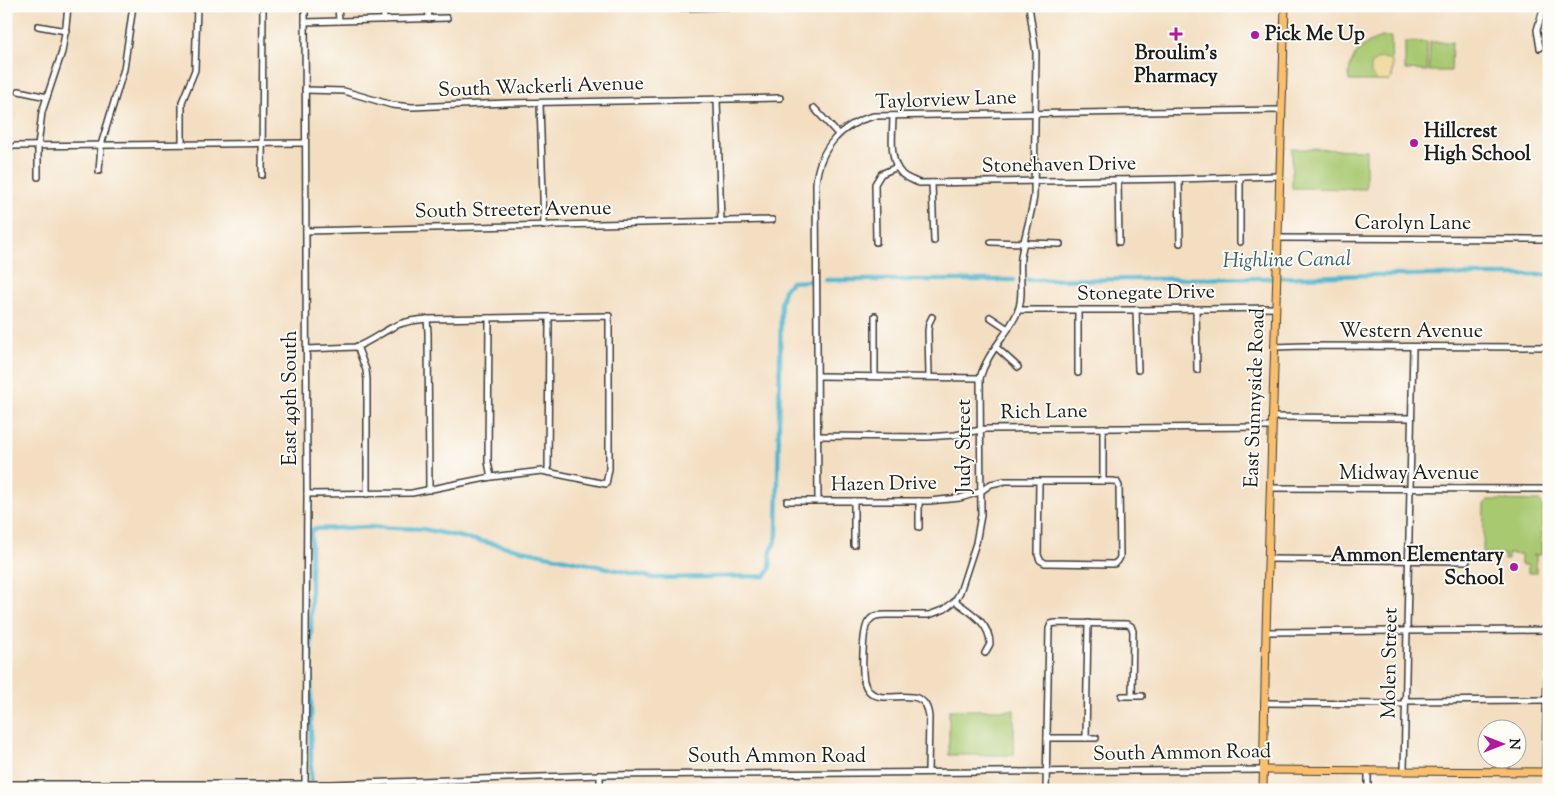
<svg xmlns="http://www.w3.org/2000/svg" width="1555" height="796" font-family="'Sorts Mill Goudy',serif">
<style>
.green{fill:#a9c971;stroke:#627246}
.sand{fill:#eeda9e;stroke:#857b5d}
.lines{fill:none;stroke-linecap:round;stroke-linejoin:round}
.canal{stroke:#4eb5cd;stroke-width:4.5}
.minor-casing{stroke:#3c3935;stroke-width:8}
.major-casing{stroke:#3c3935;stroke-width:9}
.minor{stroke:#fff;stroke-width:5}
.major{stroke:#f9bf6d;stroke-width:7}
.poi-dot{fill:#b5179e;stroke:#fdfcf7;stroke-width:2}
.labels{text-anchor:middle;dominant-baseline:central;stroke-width:4;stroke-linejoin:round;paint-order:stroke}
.poi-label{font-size:20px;font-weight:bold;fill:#1c1c1c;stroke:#fdfcf7;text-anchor:start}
.street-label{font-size:20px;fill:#1c1c1c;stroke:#fdfcf7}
.water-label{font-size:21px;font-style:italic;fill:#32616c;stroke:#fdfcf7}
</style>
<rect width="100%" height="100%" fill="#fdfcf7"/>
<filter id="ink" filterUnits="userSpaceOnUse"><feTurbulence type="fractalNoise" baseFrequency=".02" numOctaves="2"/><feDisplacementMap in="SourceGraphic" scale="10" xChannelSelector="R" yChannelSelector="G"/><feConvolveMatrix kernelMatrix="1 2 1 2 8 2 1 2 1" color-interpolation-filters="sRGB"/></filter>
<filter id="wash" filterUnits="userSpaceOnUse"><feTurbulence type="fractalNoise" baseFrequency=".0096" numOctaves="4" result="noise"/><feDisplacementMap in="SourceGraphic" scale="20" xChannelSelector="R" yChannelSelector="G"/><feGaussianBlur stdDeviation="1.12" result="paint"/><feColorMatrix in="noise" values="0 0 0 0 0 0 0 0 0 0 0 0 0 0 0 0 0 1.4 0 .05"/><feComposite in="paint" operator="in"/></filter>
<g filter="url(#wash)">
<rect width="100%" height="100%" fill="#f3dec1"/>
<g class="green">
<path d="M1383 37H1391L1392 78 1389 81H1349C1348 59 1360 42 1383 37Z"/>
<polygon points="1405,42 1427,42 1427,71 1405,70"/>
<polygon points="1430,42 1452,42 1451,71 1429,71"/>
<polygon points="1292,149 1366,150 1366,189 1292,188"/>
<polygon points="1488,500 1540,501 1543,507 1541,555 1532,555 1536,556 1536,573 1528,573 1528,565 1521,565 1521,554 1508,554 1508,560 1504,560 1504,554 1483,553 1484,504"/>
<rect x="949" y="710" width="65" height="45"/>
</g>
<polygon class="sand" points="1384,58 1392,62 1392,78 1389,81 1378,81 1371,74 1371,64 1378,59"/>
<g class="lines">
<g class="canal">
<polyline points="825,280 1014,280"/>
<polyline points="1026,280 1268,278 1370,275 1549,275"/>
<path d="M311 781V532L313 529 369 527 423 529 654 578 765 576C773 569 769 560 771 551 773 545 776 542 777 535L781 303 784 290 791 282 812 281"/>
<polyline points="311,788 311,790"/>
</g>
</g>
</g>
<g filter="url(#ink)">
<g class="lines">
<g class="minor-casing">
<g id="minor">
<polyline points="305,6 307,494 305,790"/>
<polyline points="338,6 339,21"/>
<polyline points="383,6 384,20"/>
<polyline points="428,6 429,19"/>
<polyline points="678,8 754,6"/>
<polyline points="305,22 447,18"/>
<polyline points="38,26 66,31"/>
<polyline points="1540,48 1537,30 1544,6"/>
<polyline points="305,90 344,91 392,105 412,107 507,103 780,98"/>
<polyline points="19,91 47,97"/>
<polyline points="717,100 721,222"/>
<polyline points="540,104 544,226"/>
<polyline points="814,108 838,134"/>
<path d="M893 116C893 133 888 160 902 174 906 178 913 180 919 183L1179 179 1279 176"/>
<polyline points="182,144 182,102 195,70 197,6"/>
<polyline points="15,146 305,143"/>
<polyline points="99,171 101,145 124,69 133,6"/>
<polyline points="262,175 263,6"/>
<polyline points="38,177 38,146 42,112 62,52 66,26 68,6"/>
<polyline points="1240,178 1240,242"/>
<polyline points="1179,179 1180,243"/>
<polyline points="1118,180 1119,242"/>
<polyline points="932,183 934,241"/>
<polyline points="306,231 772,220"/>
<polyline points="1277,238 1549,239"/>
<polyline points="876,242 875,184 881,174 897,167"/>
<polyline points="991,242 1060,244"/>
<polyline points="1196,309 1197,370"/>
<polyline points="1018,310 1136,310 1275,308"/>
<polyline points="1078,310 1078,373"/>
<polyline points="1136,310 1138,370"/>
<polyline points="990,317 1008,329"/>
<polyline points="489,318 488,462 491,477"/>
<polyline points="427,319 428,332 429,490"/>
<polyline points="357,346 366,370 367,380 367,494"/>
<polyline points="996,347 1018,367"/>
<polyline points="1274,347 1303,346 1549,347"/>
<path d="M306 349 356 347C370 342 382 332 395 326 405 321 416 320 427 319L609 316V469L606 484 542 471 491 477 412 493 307 494"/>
<polyline points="818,376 980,378"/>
<polyline points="875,376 875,316"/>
<polyline points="929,376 928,331 929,323 932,317"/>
<polyline points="1272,417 1411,418"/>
<polyline points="1103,428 1103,481"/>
<polyline points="818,436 927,437 955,435 986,429 1272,427"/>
<polyline points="548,472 549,317"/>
<polyline points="1270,488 1549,489"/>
<polyline points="787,501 929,501 960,498 980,492 991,484 1005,481 1113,481 1117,482 1119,486 1120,557 1118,561 1114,564 1045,563 1040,560 1038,555 1039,481"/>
<path d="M818 501 816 183C819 149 841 124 874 116L1281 110"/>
<polyline points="919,527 919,501"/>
<polyline points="854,545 854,501"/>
<polyline points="1268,559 1467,561"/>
<path d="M955 601C970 612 990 623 990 644L985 653"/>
<polyline points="1266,632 1549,630"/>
<polyline points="1122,696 1142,696"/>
<polyline points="1404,701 1546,700"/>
<polyline points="1264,703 1404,704"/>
<polyline points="1047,738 1096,738"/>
<polyline points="1086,738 1088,623"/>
<polyline points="1404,770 1413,347"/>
<path d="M928 772 929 717C926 680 884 708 869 691 867 689 865 685 864 681 862 671 862 627 869 621 873 615 880 615 886 615 900 615 914 615 929 615L945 609 955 601 960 592 976 543 981 515 980 378C987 352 1008 335 1018 311 1024 295 1019 274 1021 257 1024 237 1031 217 1034 196L1036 53 1029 6"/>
<polyline points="1545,772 1549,577"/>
<polyline points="600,775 600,790"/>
<polyline points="6,784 331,784 600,775 1264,770"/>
<polyline points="1046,790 1049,629 1051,624 1055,623 1127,624 1131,626 1133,631 1132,695"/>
<polyline points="1368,790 1368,770"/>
</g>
</g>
<g class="major-casing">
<g id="major">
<polyline points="1264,770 1549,772"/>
<polyline points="1263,790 1266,632 1285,6"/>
</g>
</g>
<use href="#minor" class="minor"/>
<use href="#major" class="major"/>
</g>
</g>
<g class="poi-dot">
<path d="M1173.5 26.5h5v5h5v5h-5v5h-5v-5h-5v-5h5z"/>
<circle cx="1255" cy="35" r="5"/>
<circle cx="1414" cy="143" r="5"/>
<circle cx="1514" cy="567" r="5"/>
</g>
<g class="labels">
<g class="poi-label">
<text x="1265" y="35">Pick Me Up</text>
<text x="1176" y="54" text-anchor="middle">Broulim's<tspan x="1176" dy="23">Pharmacy</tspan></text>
<text x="1424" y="132">Hillcrest<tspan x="1424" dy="23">High School</tspan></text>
<text x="1504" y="556" text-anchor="end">Ammon Elementary<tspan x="1504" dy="23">School</tspan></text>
</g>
<g class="street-label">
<text transform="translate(541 88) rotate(-2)">South Wackerli Avenue</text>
<text transform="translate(946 101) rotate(-2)">Taylorview Lane</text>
<text transform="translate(1059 166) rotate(-1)">Stonehaven Drive</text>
<text transform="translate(513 211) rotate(-1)">South Streeter Avenue</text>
<text x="1413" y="224">Carolyn Lane</text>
<text transform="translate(1146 294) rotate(-1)">Stonegate Drive</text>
<text x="1411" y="332">Western Avenue</text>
<text transform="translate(291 398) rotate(-90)">East 49th South</text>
<text transform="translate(1256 398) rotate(-88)">East Sunnyside Road</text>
<text transform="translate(1044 413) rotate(-1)">Rich Lane</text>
<text transform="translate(965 446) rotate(-90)">Judy Street</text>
<text x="1409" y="474">Midway Avenue</text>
<text transform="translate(884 485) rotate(-1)">Hazen Drive</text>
<text transform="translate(1391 663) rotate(-89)">Molen Street</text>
<text transform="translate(1182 754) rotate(-1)">South Ammon Road</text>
<text x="777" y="757">South Ammon Road</text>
</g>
<g class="water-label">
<text transform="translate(1287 261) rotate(-1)">Highline Canal</text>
</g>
</g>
<rect width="1555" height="796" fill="none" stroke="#fdfcf7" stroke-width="25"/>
<g transform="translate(1502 744) rotate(90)"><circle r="24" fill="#fdfcf7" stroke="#a3a29f"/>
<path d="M0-4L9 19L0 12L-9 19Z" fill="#b5179e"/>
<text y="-8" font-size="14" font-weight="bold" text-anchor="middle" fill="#1c1c1c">N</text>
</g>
</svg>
